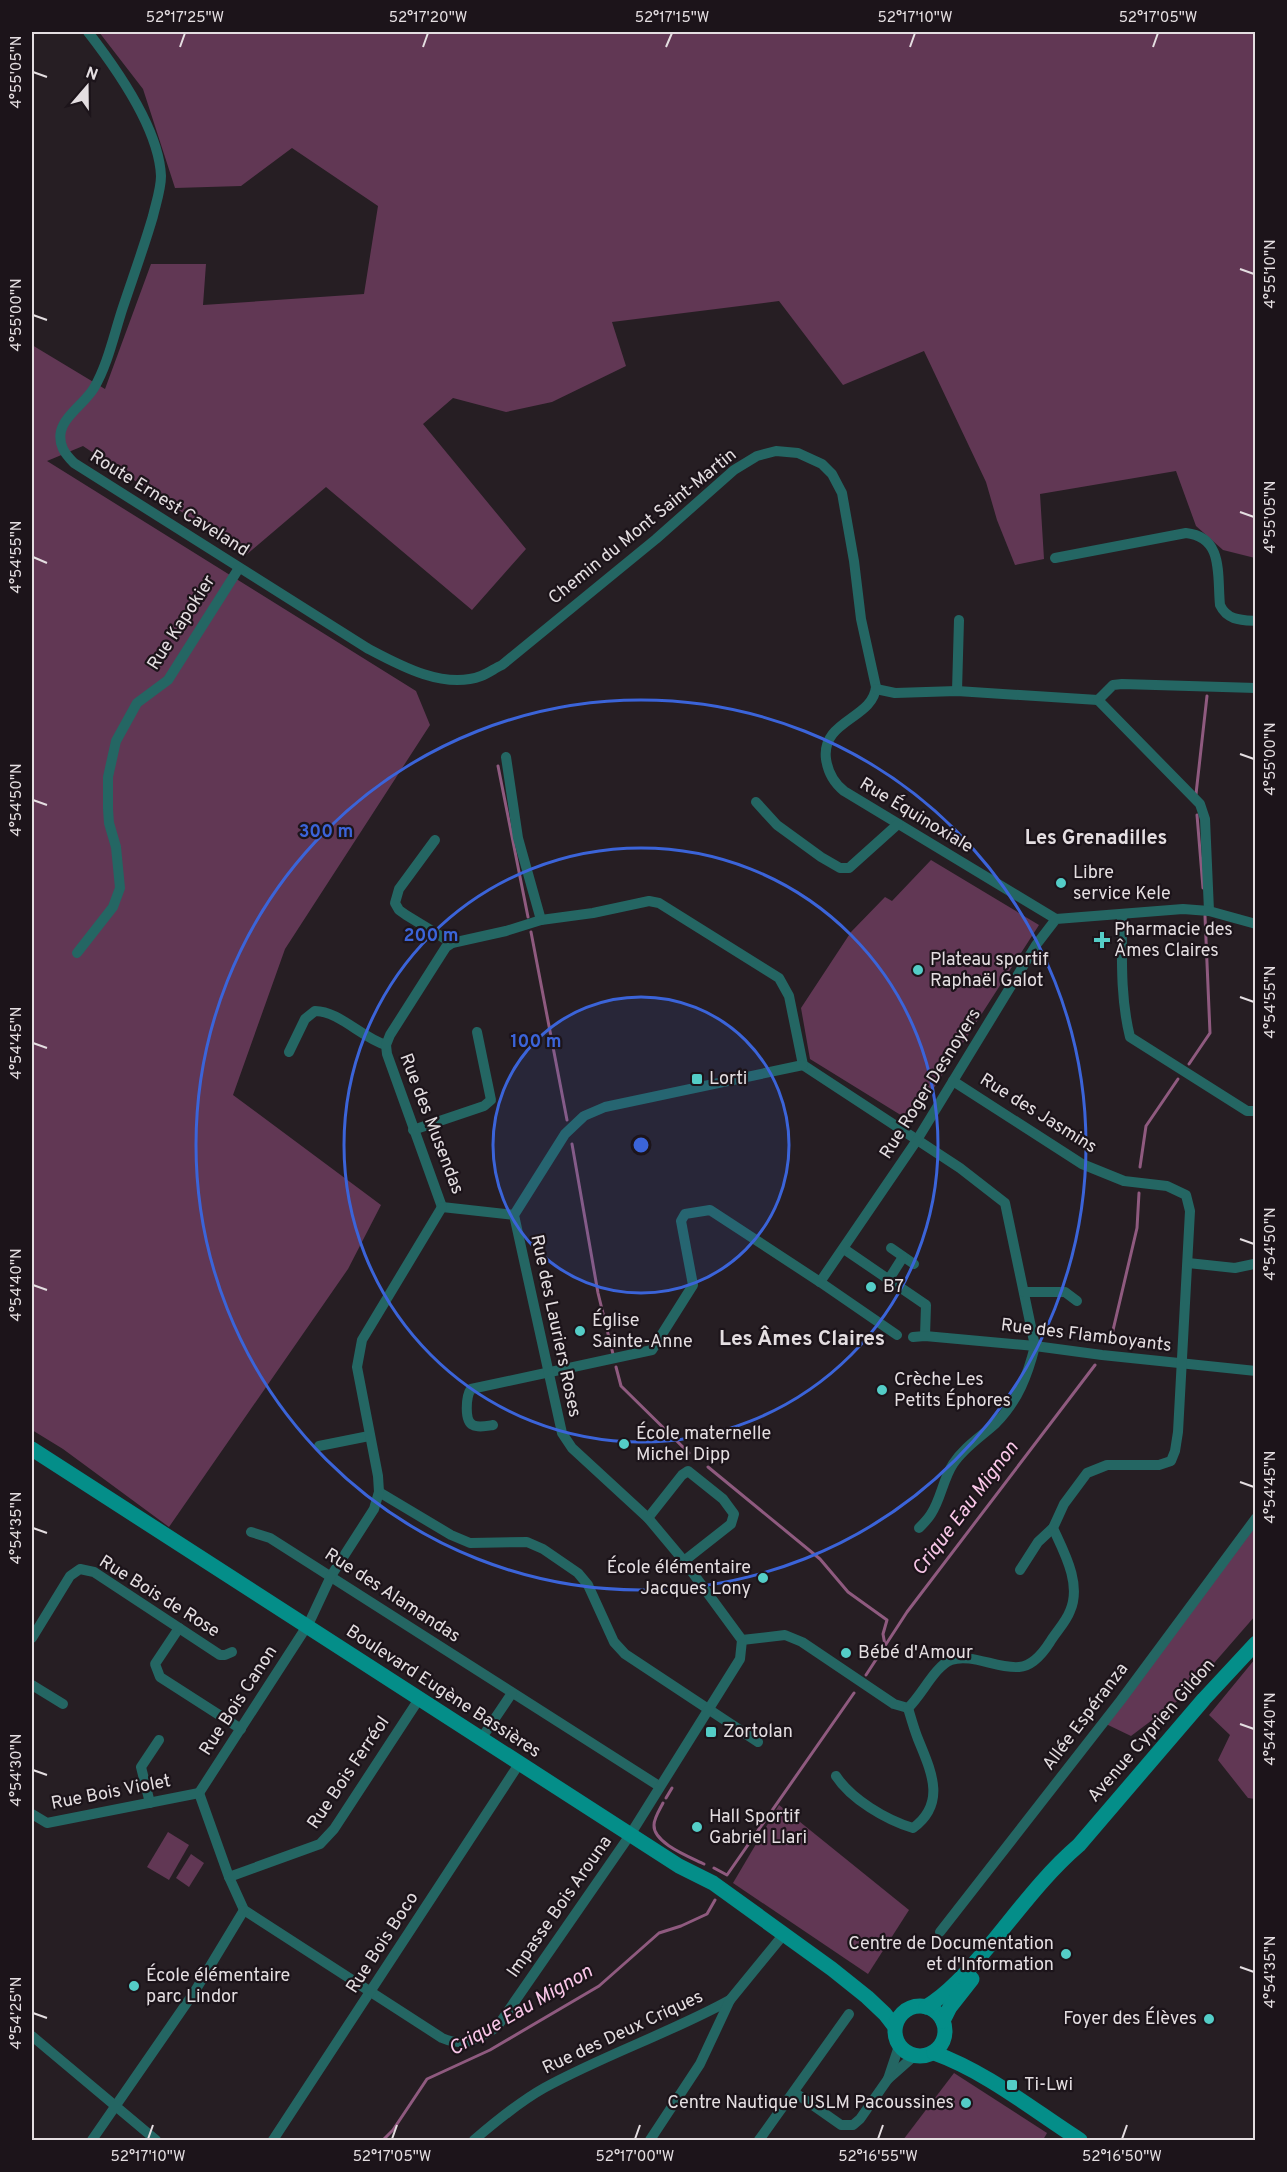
<svg xmlns="http://www.w3.org/2000/svg" width="1287" height="2172" font-family="Overpass,sans-serif">
<style>
.green{fill:#613754}
.lines{fill:none;stroke-linecap:round;stroke-linejoin:round}
.stream{stroke:#8f5a7f;stroke-width:3}
.street{stroke:#246663;stroke-width:10}
.secondary{stroke:#048e89;stroke-width:15}
.ticks{fill:none;stroke:#e4dee1;stroke-width:2}
.ring{fill:none;stroke:#3b64d9;stroke-width:3}
.poi-dot{fill:#54cdc7;stroke:#1c141a;stroke-width:2}
.labels{text-anchor:middle;dominant-baseline:central;stroke-width:4.5;stroke-linejoin:round;paint-order:stroke}
.street-label{font-size:18px;fill:#e4dee1;stroke:#1c141a}
.poi-label{font-size:18px;fill:#e4dee1;stroke:#1c141a;text-anchor:start}
.neighbourhood-label{font-size:20px;font-weight:bold;fill:#e4dee1;stroke:#1c141a}
.water-label{font-size:20px;font-style:italic;fill:#f9c7e8;stroke:#1c141a}
.quarter-label{font-size:21px;font-weight:bold;fill:#e4dee1;stroke:#1c141a}
.centre{fill:#3b64d9;stroke:#1c141a;stroke-width:3}
.ring-label{font-size:18px;text-anchor:middle;font-weight:bold;fill:#3b64d9;stroke:#1c141a;stroke-width:4.5;stroke-linejoin:round;paint-order:stroke}
.neatline{fill:none;stroke:#e4dee1;stroke-width:2}
.ticks-label{font-size:15px;text-anchor:middle;fill:#e4dee1}
</style>
<rect width="100%" height="100%" fill="#261e23"/>
<g class="green">
<polygon points="99,32 1255,32 1255,558 1223,550 1196,526 1176,471 1040,494 1044,559 1015,565 997,520 986,482 924,351 843,385 779,301 612,322 626,366 552,402 506,412 453,398 423,424 526,549 472,610 326,487 246,555 83,446 47,461 416,691 430,725 285,949 233,1095 381,1205 348,1269 169,1527 63,1449 32,1430 32,345 105,389 151,264 206,264 203,305 364,294 378,206 292,148 241,186 175,188 143,89"/>
<polygon points="931,860 1039,925 912,1122 810,1059 801,1008 851,932 885,897 892,901"/>
<polygon points="1255,1527 1255,1616 1188,1693 1131,1736 1106,1724"/>
<polygon points="1255,1659 1255,1799 1248,1798 1218,1760 1230,1735 1209,1715"/>
<polygon points="779,1805 909,1910 868,1974 733,1883"/>
<polygon points="168,1832 189,1845 169,1880 147,1867"/>
<polygon points="191,1854 204,1863 189,1887 176,1878"/>
<polygon points="954,2073 1047,2133 1043,2140 903,2140"/>
</g>
<g class="lines">
<g class="stream">
<polyline points="498,766 528,917"/>
<polyline points="1196,794 1207,696"/>
<polyline points="1197,815 1203,888"/>
<polyline points="531,932 567,1120"/>
<polyline points="1189,1064 1210,1033 1205,916"/>
<polyline points="572,1144 598,1293 613,1354"/>
<polyline points="1140,1167 1146,1126 1178,1079"/>
<polyline points="1110,1343 1137,1228 1139,1193"/>
<polyline points="616,1367 621,1386 689,1453"/>
<polyline points="708,1467 820,1559 848,1592 887,1620 883,1634 885,1645"/>
<polyline points="866,1675 907,1612 1095,1365"/>
<polyline points="666,1798 672,1788"/>
<path d="M663 1803C660 1809 654 1818 654 1825 653 1843 690 1857 704 1864"/>
<polyline points="714,1868 727,1875 854,1693"/>
<polyline points="383,2140 393,2130 427,2079 490,2050 599,1986 659,1933 681,1926 707,1914 715,1900"/>
</g>
<g class="street">
<path d="M88 32C116 68 159 129 161 176 161 189 156 203 153 216 144 247 133 277 123 307 114 334 108 364 94 388 85 403 65 415 61 431 58 445 65 454 74 463L367 648C399 665 444 690 481 676 489 673 495 668 502 665L656 539 734 470 757 456 776 451 798 453 822 464 832 474 842 493 854 561 861 619 876 687C873 719 821 720 826 759 828 773 834 783 844 791L1056 919"/>
<path d="M1055 558 1186 533C1224 537 1217 575 1220 605 1227 620 1240 620 1256 621"/>
<polyline points="876,689 895,693 957,691 1098,700"/>
<polyline points="957,691 959,620"/>
<polyline points="1098,700 1200,804 1205,819 1209,911"/>
<polyline points="1098,700 1113,685 1122,684 1256,688"/>
<polyline points="506,757 518,838 541,920"/>
<polyline points="756,802 777,825 821,857 840,868 849,868 898,824"/>
<polyline points="435,840 399,889 395,903 399,910 406,915 452,943"/>
<path d="M1122 914C1122 955 1120 997 1130 1037L1247 1111H1256"/>
<polyline points="77,953 113,907 120,888 116,847 109,823 108,809 108,777 116,741 137,703 168,680 239,568"/>
<path d="M289 1052 305 1019 315 1011C339 1011 362 1038 386 1045"/>
<path d="M803 1065 960 1168 1005 1203 1035 1346C1028 1374 1018 1401 996 1423 982 1436 964 1447 953 1464 943 1479 941 1499 931 1514 928 1519 923 1524 919 1528"/>
<polyline points="413,1130 484,1106 491,1100 477,1032"/>
<polyline points="442,1207 387,1054 386,1045 390,1035 446,947 452,943 506,931 541,920 593,913 649,901 659,903 779,978 789,996 803,1065"/>
<polyline points="442,1207 514,1215"/>
<polyline points="891,1248 914,1264"/>
<polyline points="844,1249 926,1305 925,1336"/>
<polyline points="1188,1263 1235,1268 1254,1264"/>
<polyline points="889,1279 903,1257"/>
<polyline points="820,1282 917,1140 1036,945 1056,919 1183,909 1209,911 1256,924"/>
<polyline points="1024,1292 1065,1292 1077,1301"/>
<polyline points="913,1337 925,1336 1035,1346 1102,1355 1256,1371"/>
<path d="M493 1425C487 1426 478 1428 473 1425 464 1421 466 1396 471 1389L652 1350 693 1285 681 1221 685 1214 710 1210 820 1282 897 1335"/>
<polyline points="319,1446 369,1436"/>
<polyline points="379,1492 451,1535 470,1543 527,1542 543,1549 578,1573 588,1585 614,1642 625,1654 758,1742"/>
<polyline points="648,1518 682,1475 688,1471 723,1499 734,1514 731,1524 684,1561"/>
<polyline points="251,1532 270,1538 659,1786"/>
<polyline points="1020,1570 1038,1542 1053,1528"/>
<polyline points="179,1628 155,1664 160,1677 241,1729"/>
<polyline points="32,1638 70,1576 80,1569 94,1572 220,1655 225,1655 232,1652"/>
<path d="M742 1640 785 1635 802 1642 894 1704 908 1708C922 1695 935 1666 951 1660 972 1653 997 1669 1019 1667 1033 1666 1043 1653 1050 1642 1056 1632 1066 1622 1070 1611 1082 1584 1064 1552 1053 1528L1064 1504 1087 1473 1107 1465H1159L1171 1461 1175 1451 1178 1432 1190 1211 1186 1195 1167 1186 1124 1181 1082 1164 953 1081"/>
<polyline points="32,1685 63,1704"/>
<polyline points="481,1739 512,1693"/>
<path d="M836 1776C851 1799 886 1820 913 1828 947 1803 931 1771 918 1739 914 1729 911 1718 908 1708"/>
<path d="M199 1793 229 1877 244 1910 442 2038C466 2048 477 2039 497 2027L630 1835 740 1659 742 1640 684 1561 648 1518 572 1448 562 1433 514 1215 565 1134 584 1116 605 1107 803 1065"/>
<polyline points="199,1793 309,1623 331,1576 374,1509 379,1492 378,1476 357,1367 362,1340 442,1207"/>
<polyline points="150,1803 141,1767 159,1740"/>
<polyline points="32,1814 47,1823 199,1793"/>
<polyline points="229,1877 320,1844 334,1829 419,1699"/>
<polyline points="940,1932 1121,1700 1256,1518"/>
<polyline points="32,2036 156,2140"/>
<polyline points="888,2079 914,2056"/>
<polyline points="794,2092 841,2125 853,2125 860,2119 888,2079 899,2046"/>
<polyline points="92,2140 195,1991 244,1910"/>
<polyline points="273,2140 519,1764"/>
<path d="M474 2140C495 2122 519 2102 544 2088 604 2055 670 2033 730 2000"/>
<polyline points="650,2140 700,2064 730,2000 784,1934"/>
<polyline points="759,2140 849,2014"/>
</g>
<g class="secondary">
<polyline points="32,1449 679,1866 713,1883 832,1969 867,1997 885,2014 895,2027"/>
<circle cx="920" cy="2031" r="25"/>
<path d="M926 2007C952 1991 970 1968 989 1946 1018 1911 1045 1874 1079 1845L1204 1699 1256 1643"/>
<polyline points="943,2021 950,2007 972,1979"/>
<path d="M934 2053C987 2072 1033 2110 1080 2140"/>
</g>
</g>
<path class="ticks" d="M180 47 185 33M423 47 428 33M666 47 672 33M910 47 915 33M1153 47 1158 33M33 72 47 77M1240 269 1254 274M33 315 47 320M1240 512 1254 517M33 557 47 563M1240 754 1254 759M33 800 47 805M1240 997 1254 1002M33 1043 47 1048M1240 1239 1254 1244M33 1285 47 1290M1240 1482 1254 1487M33 1528 47 1533M1240 1724 1254 1729M33 1770 47 1775M1240 1967 1254 1972M33 2013 47 2018M148 2139 153 2125M392 2139 397 2125M635 2139 640 2125M878 2139 883 2125M1122 2139 1127 2125"/>
<circle cx="641" cy="1145" r="148" fill="#3b64d9" fill-opacity=".12"/>
<g class="ring">
<circle cx="641" cy="1145" r="148"/>
<circle cx="641" cy="1145" r="297"/>
<circle cx="641" cy="1145" r="445"/>
</g>
<g class="poi-dot">
<circle cx="1061" cy="883" r="6"/>
<path d="M1099 931h6v6h6v6h-6v6h-6v-6h-6v-6h6z"/>
<circle cx="918" cy="970" r="6"/>
<rect x="691" y="1073" width="12" height="12" rx="3"/>
<circle cx="871" cy="1287" r="6"/>
<circle cx="580" cy="1331" r="6"/>
<circle cx="882" cy="1390" r="6"/>
<circle cx="624" cy="1444" r="6"/>
<circle cx="763" cy="1578" r="6"/>
<circle cx="846" cy="1653" r="6"/>
<rect x="705" y="1726" width="12" height="12" rx="3"/>
<circle cx="697" cy="1827" r="6"/>
<circle cx="1066" cy="1954" r="6"/>
<circle cx="134" cy="1986" r="6"/>
<circle cx="1209" cy="2019" r="6"/>
<rect x="1006" y="2079" width="12" height="12" rx="3"/>
<circle cx="966" cy="2103" r="6"/>
</g>
<g class="labels">
<g class="street-label">
<text transform="translate(169 504) rotate(32)">Route Ernest Caveland</text>
<text transform="translate(643 527) rotate(-39)">Chemin du Mont Saint-Martin</text>
<text transform="translate(182 623) rotate(-57)">Rue Kapokier</text>
<text transform="translate(916 816) rotate(31)">Rue Équinoxiale</text>
<text transform="translate(931 1084) rotate(-58)">Rue Roger Desnoyers</text>
<text transform="translate(1038 1114) rotate(32)">Rue des Jasmins</text>
<text transform="translate(431 1124) rotate(69)">Rue des Musendas</text>
<text transform="translate(555 1326) rotate(78)">Rue des Lauriers Roses</text>
<text transform="translate(1086 1336) rotate(7)">Rue des Flamboyants</text>
<text transform="translate(392 1596) rotate(33)">Rue des Alamandas</text>
<text transform="translate(159 1597) rotate(32)">Rue Bois de Rose</text>
<text transform="translate(443 1692) rotate(33)">Boulevard Eugène Bassières</text>
<text transform="translate(239 1701) rotate(-57)">Rue Bois Canon</text>
<text transform="translate(1086 1717) rotate(-53)">Allée Espéranza</text>
<text transform="translate(1152 1731) rotate(-49)">Avenue Cyprien Gildon</text>
<text transform="translate(349 1773) rotate(-56)">Rue Bois Ferréol</text>
<text transform="translate(111 1793) rotate(-11)">Rue Bois Violet</text>
<text transform="translate(560 1907) rotate(-55)">Impasse Bois Arouna</text>
<text transform="translate(383 1943) rotate(-57)">Rue Bois Boco</text>
<text transform="translate(623 2033) rotate(-25)">Rue des Deux Criques</text>
</g>
<g class="poi-label">
<text x="1073" y="873">Libre<tspan x="1073" dy="21">service Kele</tspan></text>
<text x="1114" y="930">Pharmacie des<tspan x="1114" dy="21">Âmes Claires</tspan></text>
<text x="930" y="960">Plateau sportif<tspan x="930" dy="21">Raphaël Galot</tspan></text>
<text x="709" y="1079">Lorti</text>
<text x="883" y="1287">B7</text>
<text x="592" y="1321">Église<tspan x="592" dy="21">Sainte-Anne</tspan></text>
<text x="894" y="1380">Crèche Les<tspan x="894" dy="21">Petits Éphores</tspan></text>
<text x="636" y="1434">École maternelle<tspan x="636" dy="21">Michel Dipp</tspan></text>
<text x="751" y="1568" text-anchor="end">École élémentaire<tspan x="751" dy="21">Jacques Lony</tspan></text>
<text x="858" y="1653">Bébé d'Amour</text>
<text x="723" y="1732">Zortolan</text>
<text x="709" y="1817">Hall Sportif<tspan x="709" dy="21">Gabriel Llari</tspan></text>
<text x="1054" y="1944" text-anchor="end">Centre de Documentation<tspan x="1054" dy="21">et d'Information</tspan></text>
<text x="146" y="1976">École élémentaire<tspan x="146" dy="21">parc Lindor</tspan></text>
<text x="1197" y="2019" text-anchor="end">Foyer des Élèves</text>
<text x="1024" y="2085">Ti-Lwi</text>
<text x="954" y="2103" text-anchor="end">Centre Nautique USLM Pacoussines</text>
</g>
<g class="neighbourhood-label">
<text x="1096" y="839">Les Grenadilles</text>
</g>
<g class="water-label">
<text transform="translate(966 1509) rotate(-53)">Crique Eau Mignon</text>
<text transform="translate(521 2011) rotate(-30)">Crique Eau Mignon</text>
</g>
<g class="quarter-label">
<text x="802" y="1339">Les Âmes Claires</text>
</g>
</g>
<circle cx="641" cy="1145" r="9" class="centre"/>
<g class="ring-label">
<text x="326" y="837">300 m</text>
<text x="431" y="941">200 m</text>
<text x="536" y="1047">100 m</text>
</g>
<rect width="1287" height="2172" fill="none" stroke="#1c141a" stroke-width="66"/>
<g transform="translate(87 87) rotate(20)" stroke="#1c141a" stroke-width="4.5" paint-order="stroke">
<path d="M0-4.5L10 22L0 15L-10 22Z" fill="#e4dee1"/>
<text y="-9" font-size="16" font-weight="bold" text-anchor="middle" fill="#e4dee1">N</text>
</g>
<rect x="33" y="33" width="1221" height="2106" class="neatline"/>
<g class="ticks-label">
<text x="185" y="22">52°17'25"W</text>
<text x="428" y="22">52°17'20"W</text>
<text x="672" y="22">52°17'15"W</text>
<text x="915" y="22">52°17'10"W</text>
<text x="1158" y="22">52°17'05"W</text>
<text transform="translate(16 72) rotate(-90)" y="5">4°55'05"N</text>
<text transform="translate(1270 274) rotate(-90)" y="5">4°55'10"N</text>
<text transform="translate(16 315) rotate(-90)" y="5">4°55'00"N</text>
<text transform="translate(1270 517) rotate(-90)" y="5">4°55'05"N</text>
<text transform="translate(16 557) rotate(-90)" y="5">4°54'55"N</text>
<text transform="translate(1270 759) rotate(-90)" y="5">4°55'00"N</text>
<text transform="translate(16 800) rotate(-90)" y="5">4°54'50"N</text>
<text transform="translate(1270 1002) rotate(-90)" y="5">4°54'55"N</text>
<text transform="translate(16 1043) rotate(-90)" y="5">4°54'45"N</text>
<text transform="translate(1270 1244) rotate(-90)" y="5">4°54'50"N</text>
<text transform="translate(16 1285) rotate(-90)" y="5">4°54'40"N</text>
<text transform="translate(1270 1487) rotate(-90)" y="5">4°54'45"N</text>
<text transform="translate(16 1528) rotate(-90)" y="5">4°54'35"N</text>
<text transform="translate(1270 1729) rotate(-90)" y="5">4°54'40"N</text>
<text transform="translate(16 1770) rotate(-90)" y="5">4°54'30"N</text>
<text transform="translate(1270 1972) rotate(-90)" y="5">4°54'35"N</text>
<text transform="translate(16 2013) rotate(-90)" y="5">4°54'25"N</text>
<text x="148" y="2161">52°17'10"W</text>
<text x="392" y="2161">52°17'05"W</text>
<text x="635" y="2161">52°17'00"W</text>
<text x="878" y="2161">52°16'55"W</text>
<text x="1122" y="2161">52°16'50"W</text>
</g>
</svg>
